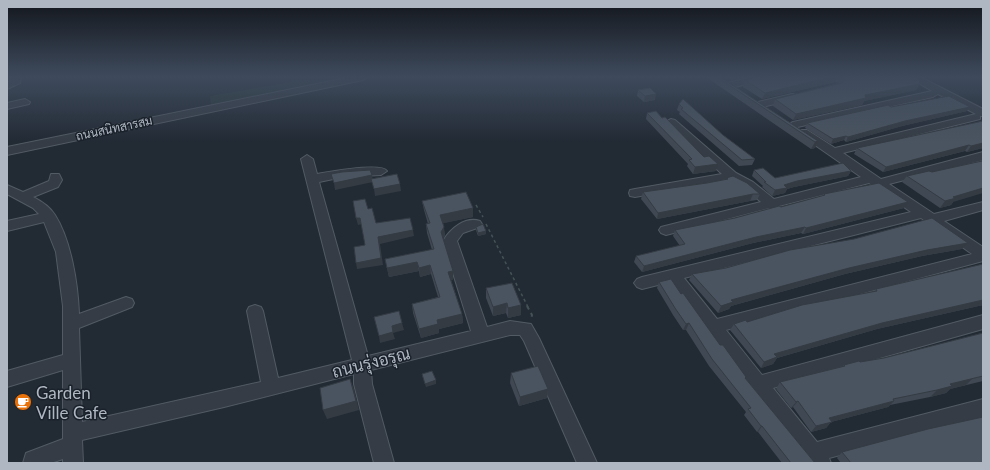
<svg xmlns="http://www.w3.org/2000/svg" width="990" height="470" font-family="Lato,Sarabun,sans-serif">
<style>
.green{fill:#273837}
.lines{fill:none;stroke-linecap:round;stroke-linejoin:round}
.minor-casing{stroke:#525a63;stroke-width:2}
.path-far1{stroke:#435355;stroke-width:1.5;stroke-dasharray:3 3;stroke-linecap:butt}
.path{stroke:#435355;stroke-width:2;stroke-dasharray:4 4;stroke-linecap:butt}
.minor{fill:#353c45;fill-rule:evenodd}
.wall{fill:#404853}
.shaded-wall{fill:#343b43}
.building{fill:#4a5460;stroke:#343b43}
.labels{text-anchor:middle;dominant-baseline:central;stroke-width:3;stroke-linejoin:round;paint-order:stroke}
.far-street-label{font-size:12px;fill:#afb7c2;stroke:#1a212a}
.near-street-label{font-size:17px;fill:#afb7c2;stroke:#1a212a}
.near-poi-label{font-size:17px;fill:#afb7c2;stroke:#1a212a;text-anchor:start}
</style>
<rect width="100%" height="100%" fill="#222a34"/>
<polygon class="green" points="289,77 354,77 211,106 210,96 291,82"/>
<g class="lines">
<g class="minor-casing">
<g id="minor">
<polygon points="11,77 21,77 20,83 7,89 7,83 10,81"/>
<polygon points="351,77 368,77 363,80 7,155 7,147"/>
<polygon points="753,77 769,77 767,79 731,88 726,85 727,83"/>
<path d="M908 77H920L983 109V116H980V119L843 153 881 179 983 152V160L889 184 934 214 983 202V210L944 221 983 247V261L726 330 762 375 983 315V329L773 388 817 442 983 399V417L829 458 831 463H809L709 333 706 332 670 282 642 289 637 287 634 283 637 279 642 277 911 212 869 183 779 206 773 209 769 208 666 235 661 233 659 230 661 227 761 202 745 188 730 180 635 197 630 196 629 193 630 190 635 189 722 174 667 124 665 122 671 119 675 120 736 173 753 182 774 199 861 177 799 134 797 132 799 130H807L835 148 976 114 938 94 933 97 793 128 787 125 793 122 932 91ZM921 218 972 254 717 319 684 278Z"/>
<polygon points="792,94 796,95 797,97 796,99 762,107 757,104 758,102"/>
<polygon points="25,99 30,102 29,104 7,109 7,103"/>
<path d="M307 155 313 159 317 174C329 172 381 162 387 171L381 175 343 177 319 182 368 356 471 331 443 241C450 229 465 216 480 221L482 224 480 227 463 233 457 241 487 327 510 321 531 324 539 338 597 463H577L524 341 520 335H510L371 370 372 384 394 463H374L354 384V374L224 407 82 440 83 463H63V459L51 463H23L26 453 63 439V370L7 387V371L63 355V306L56 252 44 222 7 231V221L39 214 33 208 7 194V185L23 192 49 181 51 174H59L62 180 58 187 33 197C41 201 50 207 55 215 71 240 78 284 79 314L126 297 132 299 134 303 132 307 79 328 82 422 261 382 247 311 249 307 255 305 261 307 263 311 278 378 352 360 301 159Z"/>
</g>
</g>
<g class="path-far1">
<polyline points="476,205 483,217"/>
<polyline points="486,224 528,307"/>
</g>
<polyline class="path" points="527,306 532,315 531,319"/>
<use href="#minor" class="minor"/>
</g>
<g class="wall">
<polygon points="706,77 721,77 720,77 818,141 815,148 811,149"/>
<polygon points="724,77 748,77 732,80"/>
<polygon points="759,77 916,77 916,90 864,101 862,105 793,120 773,106 775,99 840,83 835,82 762,99 743,87 745,80"/>
<polygon points="638,90 655,100 644,102 637,96"/>
<polygon points="679,104 723,135 755,159 752,165 739,166 679,114 680,112 677,110"/>
<polygon points="891,107 967,111 902,126 846,142 844,140 831,144 805,128 807,123"/>
<polygon points="647,113 662,118 716,171 693,174 687,166 688,164 646,119"/>
<polygon points="983,121 983,148 967,152 965,151 883,172 854,154 857,148"/>
<polygon points="754,170 775,178 851,171 848,176 794,187 787,189 785,193 772,196 762,187 763,186 752,176"/>
<polygon points="932,172 953,202 951,205 940,208 902,182 907,176"/>
<polygon points="726,178 760,194 757,200 750,201 657,219 641,199 643,192 707,183 726,179"/>
<polygon points="824,194 904,208 803,234 801,233 753,243 642,272 634,262 636,256 680,246 673,236 675,230 735,218 781,207 823,196"/>
<polygon points="422,201 473,208 473,217 443,223 445,236 443,239 453,280 451,280 462,314 463,323 439,329 439,333 421,338 413,313 412,304 438,297 431,274 420,277 419,271 389,277 385,259 432,250 427,233 426,224 428,224 424,210"/>
<polygon points="476,227 486,234 478,236 476,230"/>
<polygon points="962,249 922,256 845,274 731,306 729,309 718,313 689,280 692,274"/>
<polygon points="983,264 983,305 877,329 777,358 773,364 761,368 730,330 734,324 747,322 874,291 876,289"/>
<polygon points="659,282 681,294 720,345 746,377 746,379 815,463 782,463 758,432 757,432 744,415 746,412 709,366 686,330 683,330 673,315 657,288"/>
<polygon points="486,288 521,305 521,315 508,318 506,313 493,316 486,298"/>
<polygon points="983,333 983,381 950,389 946,393 930,397 890,405 888,407 831,422 826,428 811,432 793,407 791,408 776,389 780,382 843,366 844,365 884,358"/>
<polygon points="511,373 548,389 547,398 519,406 510,383"/>
<polygon points="842,452 983,463 841,463 837,458"/>
</g>
<g class="shaded-wall">
<polygon points="733,77 748,77 732,80"/>
<polygon points="831,77 837,77 835,82 762,99 765,93"/>
<polygon points="920,84 916,90 864,101 862,105 793,120 796,114 865,95"/>
<polygon points="656,94 655,100 644,102 645,96"/>
<polygon points="970,107 967,111 902,126 846,142 848,137 905,121"/>
<polygon points="846,136 844,140 831,144 833,139"/>
<polygon points="818,141 815,148 811,149 815,142"/>
<polygon points="983,143 983,148 967,152 971,146"/>
<polygon points="969,145 965,151 883,172 886,167"/>
<polygon points="718,164 716,171 693,174 695,167"/>
<polygon points="851,171 848,176 794,187 787,189 785,193 772,196 775,190 784,185 797,181"/>
<polygon points="372,175 373,182 335,190 334,183"/>
<polygon points="400,184 401,191 375,196 374,189"/>
<polygon points="983,188 983,193 953,202 951,205 940,208 945,201 953,197"/>
<polygon points="753,194 750,201 657,219 658,213"/>
<polygon points="908,202 904,208 803,234 806,228"/>
<polygon points="473,208 473,217 440,224 440,215"/>
<polygon points="356,218 360,218 362,224 358,225"/>
<polygon points="444,227 445,236 442,241 441,232"/>
<polygon points="805,227 801,233 753,243 642,272 644,266 756,237"/>
<polygon points="413,230 414,236 380,244 383,265 357,269 356,263 378,237"/>
<polygon points="486,231 486,234 478,236 478,233"/>
<polygon points="968,243 962,249 922,256 845,274 731,306 729,309 718,313 721,306 731,300 849,268 927,250"/>
<polygon points="417,262 419,271 389,277 387,268"/>
<polygon points="430,265 431,274 420,277 419,268"/>
<polygon points="453,271 453,280 449,281 448,272"/>
<polygon points="983,300 983,305 877,329 777,358 773,364 761,368 764,362 774,354 882,323"/>
<polygon points="507,303 506,313 493,316 493,307"/>
<polygon points="521,305 521,315 508,318 508,308"/>
<polygon points="462,314 463,323 439,329 439,333 421,338 419,329 437,320"/>
<polygon points="402,323 404,330 393,333 395,339 380,343 379,336 392,326"/>
<polygon points="689,323 686,330 683,330 686,324"/>
<polygon points="973,378 966,385 950,389 946,393 930,397 937,390 950,384"/>
<polygon points="350,379 354,389 359,410 327,419 323,410"/>
<polygon points="436,380 436,384 426,387 425,384"/>
<polygon points="548,389 547,398 519,406 520,397"/>
<polygon points="798,401 793,407 791,408 796,402"/>
<polygon points="894,401 888,407 831,422 826,428 811,432 816,426 829,418"/>
<polygon points="761,426 762,426 758,432 757,432"/>
</g>
<g class="building">
<polygon points="717,77 720,77 818,141 815,142"/>
<polygon points="759,77 831,77 765,93 745,80"/>
<polygon points="843,77 916,77 919,79 920,84 865,95 866,98 796,114 775,99 842,83 844,80"/>
<polygon points="650,88 656,94 645,96 638,90"/>
<polygon points="949,96 970,107 905,121 848,137 846,136 833,139 807,123 884,106 888,105 891,107"/>
<polygon points="683,99 723,135 755,159 742,160 681,109 683,108 679,104"/>
<polygon points="656,111 662,118 665,117 704,157 709,156 718,164 695,167 689,160 692,159 647,113"/>
<polygon points="983,121 983,143 971,146 969,145 886,167 857,148"/>
<polygon points="982,161 983,162 983,188 953,197 956,198 945,201 907,176 929,171 932,172"/>
<polygon points="843,163 851,171 797,181 784,185 787,188 775,190 764,182 766,182 754,170 763,168 775,178"/>
<polygon points="370,170 372,175 334,183 331,174 342,172"/>
<polygon points="397,174 400,184 374,189 371,179"/>
<polygon points="733,176 747,183 760,194 753,194 658,213 643,192 707,183 728,179 726,178"/>
<polygon points="879,183 908,202 806,228 805,227 756,237 644,266 636,256 685,244 675,230 735,218 779,206 781,207 825,195 824,194"/>
<polygon points="466,192 473,208 440,215 444,227 441,232 453,271 448,272 462,314 437,320 438,324 419,329 412,304 440,297 430,265 419,268 417,262 387,268 385,259 434,249 426,224 430,223 422,201"/>
<polygon points="365,199 368,209 372,208 376,223 410,218 413,230 378,237 381,258 356,263 354,247 365,245 360,218 356,218 353,201"/>
<polygon points="932,218 968,243 927,250 849,268 731,300 733,302 721,306 692,274 726,268 790,250 854,239"/>
<polygon points="483,224 486,231 478,233 476,227"/>
<polygon points="983,264 983,300 882,323 774,354 777,357 764,362 734,324 746,320 747,322 802,305 877,291 876,289"/>
<polygon points="671,279 681,294 683,293 720,345 723,345 746,377 745,378 815,463 791,463 762,426 761,426 748,409 751,408 712,359 689,323 686,324 675,308 659,282"/>
<polygon points="512,283 521,305 508,308 507,303 493,307 486,288"/>
<polygon points="399,311 402,323 392,326 393,332 379,336 374,317"/>
<polygon points="983,333 983,376 950,384 952,386 937,390 893,399 894,401 829,418 832,422 816,426 798,401 796,402 780,382 845,366 844,365 859,361 860,362 884,358"/>
<polygon points="538,366 548,389 520,397 511,373"/>
<polygon points="432,371 436,380 425,384 422,374"/>
<polygon points="350,379 356,401 323,410 320,388"/>
<polygon points="983,417 983,463 851,463 842,452 928,429"/>
</g>
<linearGradient id="sky" x2="0" y2="1"><stop stop-color="#13171d"/><stop offset="0.54" stop-color="#3e4a5c"/><stop offset="1" stop-color="#3e4a5c" stop-opacity="0"/></linearGradient>
<rect width="990" height="142" fill="url(#sky)"/>
<defs>
<g id="cafe-disc" transform="scale(0.9)"><circle r="9.5" fill="#e8710a" stroke="#1a212a"/><path d="M-5.5-4.5H6V0H3Q3 3.5 0 3.5H-2.5Q-5.5 3.5-5.5 0ZM3-3.2v2h1.7v-2ZM-6 4.5H4V6H-6Z" fill="#fff"/></g>
</defs>
<g fill-rule="evenodd">
<use href="#cafe-disc" x="23" y="402"/>
</g>
<g class="labels">
<g class="far-street-label">
<text transform="translate(114 128) rotate(-12)">ถนนสนิทสารสม</text>
</g>
<g class="near-street-label">
<text transform="translate(371 362) rotate(-14)">ถนนรุ่งอรุณ</text>
</g>
<g class="near-poi-label">
<text x="36" y="392">Garden<tspan x="36" dy="20">Ville Cafe</tspan></text>
</g>
</g>
<rect width="990" height="470" fill="none" stroke="#afb7c2" stroke-width="16"/>
</svg>
